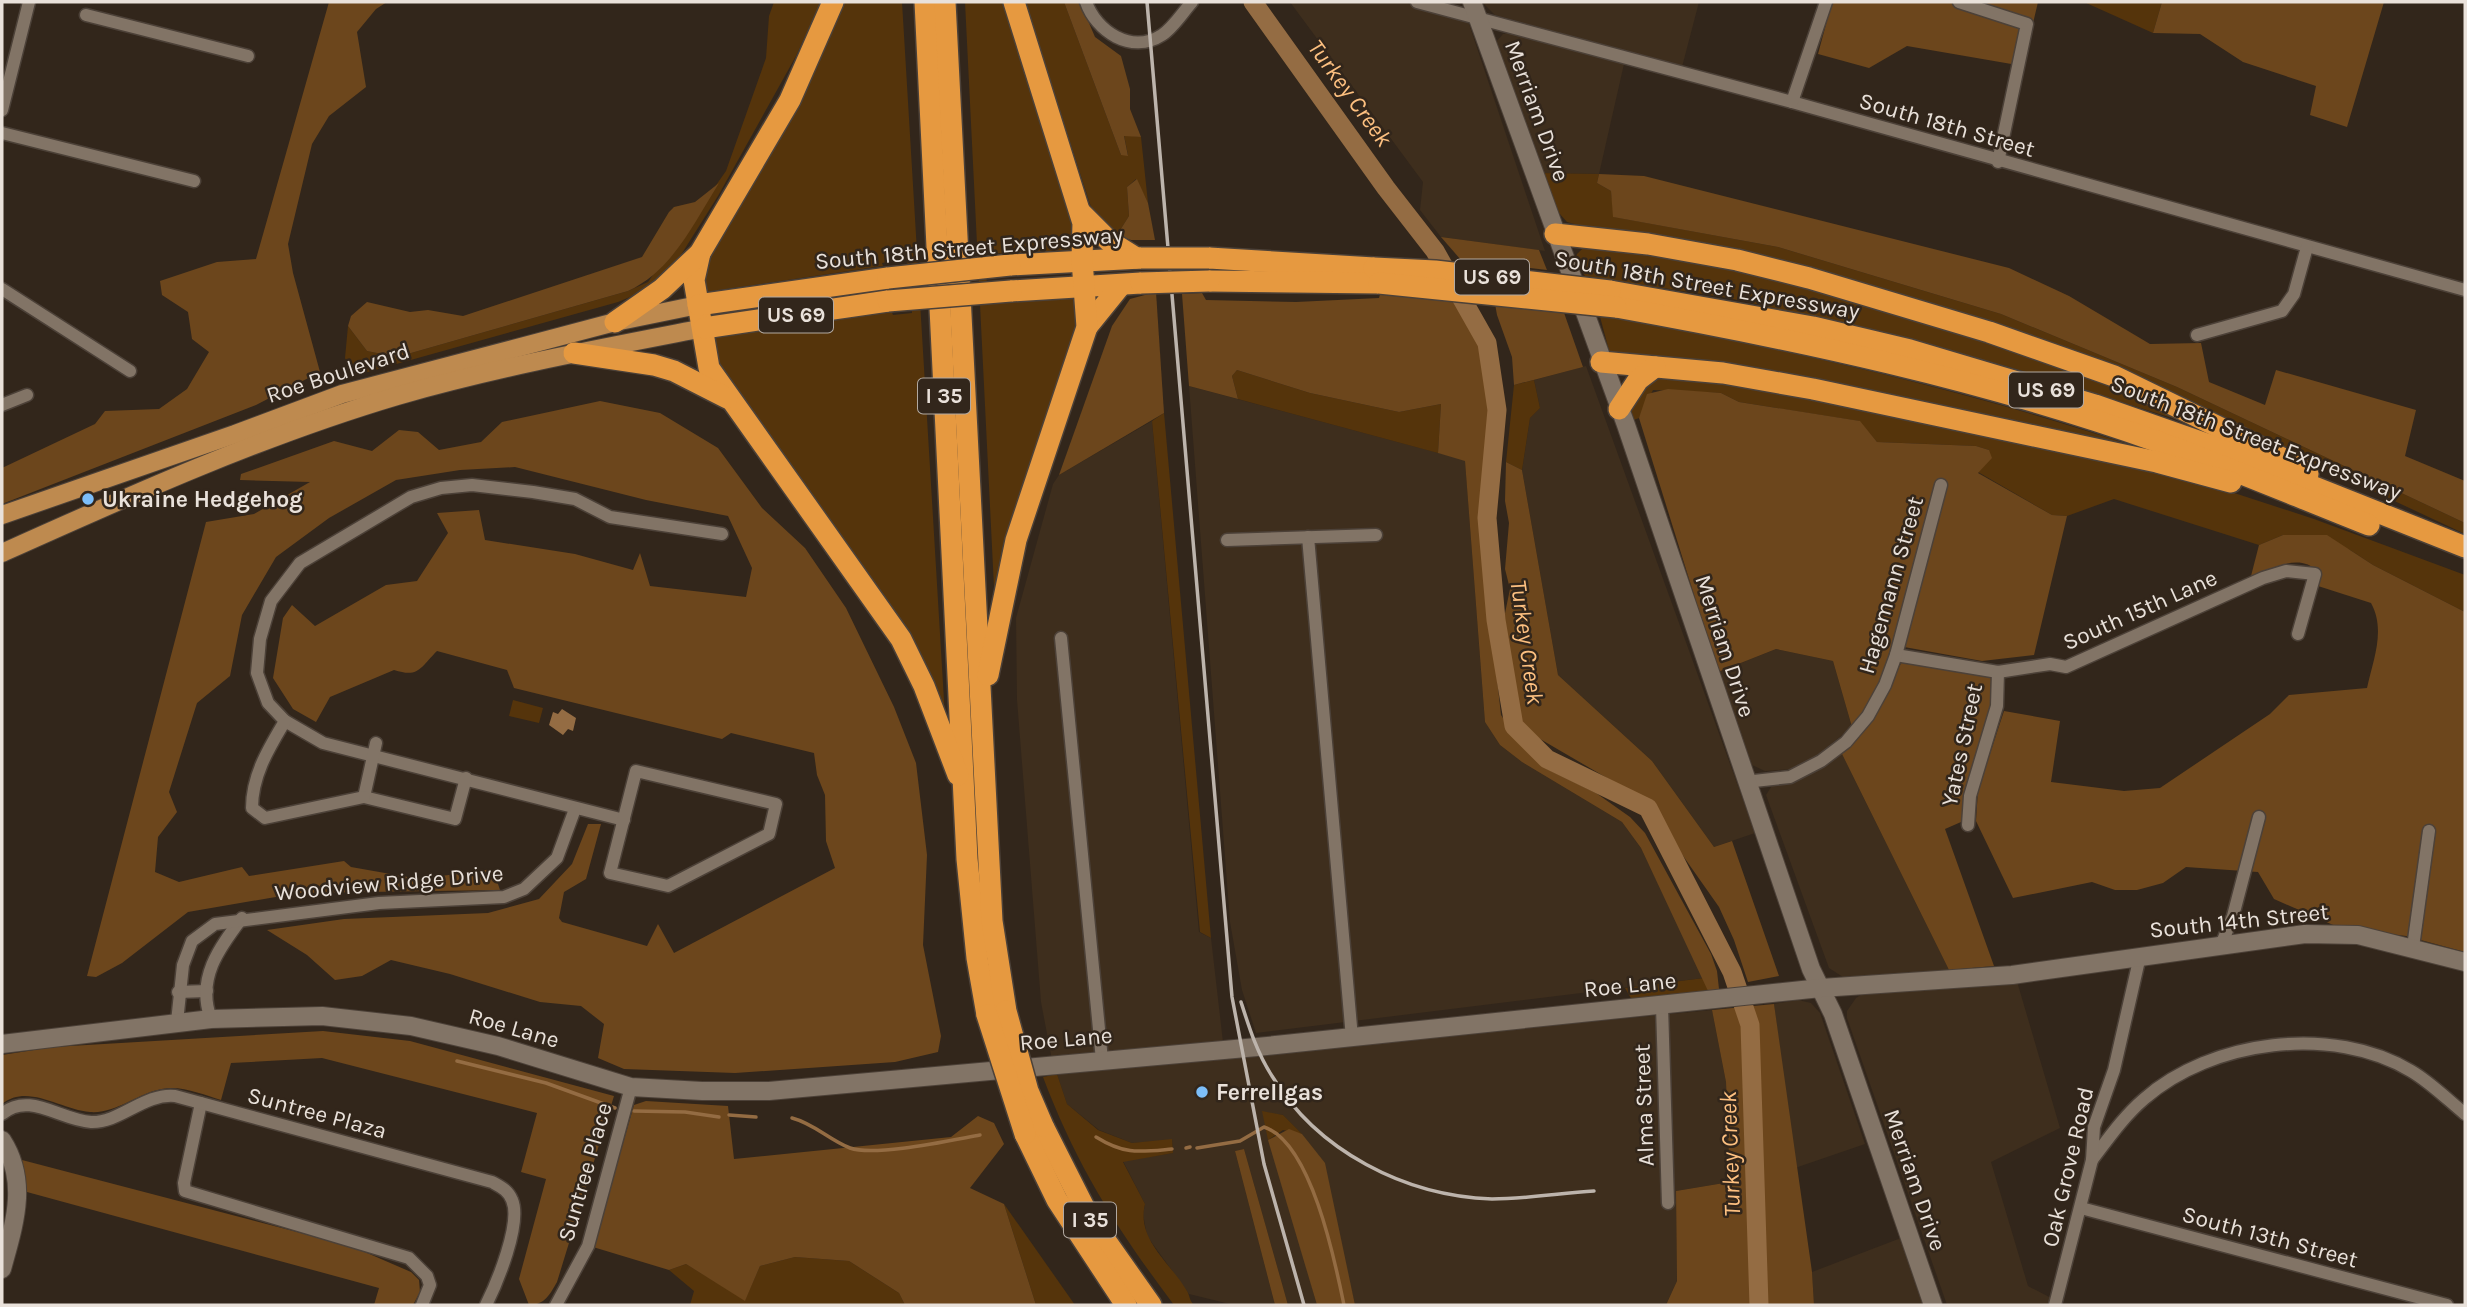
<svg xmlns="http://www.w3.org/2000/svg" width="2467" height="1307" font-family="Karla,sans-serif">
<style>
.built{fill:#3e2e1d}
.green{fill:#55340b}
.forest{fill:#6c461c}
.water{fill:#946c43}
.lines{fill:none;stroke-linecap:round;stroke-linejoin:round}
.stream{stroke:#946c43;stroke-width:3.5}
.river{stroke:#946c43;stroke-width:19}
.street-casing{stroke:#4c4138;stroke-width:15}
.secondary-casing{stroke:#4c4138;stroke-width:20}
.primary-casing{stroke:#4c4138;stroke-width:20}
.highway-casing{stroke:#4c4138;stroke-width:24}
.street{stroke:#827466;stroke-width:12}
.secondary{stroke:#827466;stroke-width:18}
.primary{stroke:#be8a4f;stroke-width:18}
.highway{stroke:#e69940;stroke-width:21}
.rail{stroke:#bdb4ac;stroke-width:3.5}
.highway-bridge-casing{stroke:#4c4138;stroke-width:24;stroke-linecap:butt}
.highway-bridge{stroke:#e69940;stroke-width:21}
.poi-dot{fill:#7cbef9;stroke:#32261b;stroke-width:2.5}
.labels{text-anchor:middle;dominant-baseline:central;stroke-width:5;stroke-linejoin:round;paint-order:stroke}
.shield{fill:#32261b;stroke:#b2a9a1;stroke-width:2}
.shield-label{font-size:21px;font-weight:bold;fill:#e9e1da}
.street-label{font-size:23px;fill:#e9e1da;stroke:#32261b}
.poi-label{font-size:23px;font-weight:bold;fill:#e9e1da;stroke:#32261b;text-anchor:start}
.water-label{font-size:24px;font-style:italic;fill:#fdc080;stroke:#32261b}
</style>
<rect width="100%" height="100%" fill="#32261b"/>
<g class="built">
<polygon points="1290,2 1405,2 1457,17 1469,24 1545,251 1441,237 1420,210 1423,182"/>
<polygon points="1482,2 1699,2 1682,67 1495,15"/>
<polygon points="1509,33 1624,64 1599,174 1540,173 1496,42 1503,34"/>
<polygon points="1586,366 1755,833 1714,847 1652,761 1558,675 1522,470 1530,418 1540,408 1534,380"/>
<polygon points="1189,386 1465,460 1485,722 1500,745 1522,762 1622,822 1641,848 1704,978 1256,1033 1242,990 1230,922"/>
<polygon points="1152,421 1199,932 1211,938 1223,1042 1052,1060 1041,1002 1017,700 1016,618 1053,484 1059,475"/>
<polygon points="1776,649 1833,661 1852,727 1809,762 1793,769 1765,771 1752,765 1718,672"/>
<polygon points="1842,754 1949,970 1846,979 1829,968 1766,795 1773,784 1810,773"/>
<polygon points="2016,978 2060,1128 1991,1162 2028,1286 2051,1298 2049,1305 1947,1305 1847,1018 1847,1011 1856,998 1866,992"/>
<polygon points="1798,1000 1811,1003 1820,1013 1865,1144 1795,1168 1774,1004"/>
<polygon points="1712,1010 1726,1082 1730,1182 1676,1191 1677,1281 1666,1305 1355,1305 1343,1254 1302,1134 1283,1115 1263,1112 1317,1305 1288,1305 1244,1149 1235,1151 1275,1305 1234,1305 1189,1294 1147,1236 1143,1214 1145,1204 1123,1161 1173,1153 1172,1140 1132,1143 1099,1130 1067,1104 1057,1074"/>
<polygon points="1901,1238 1926,1305 1814,1305 1812,1272"/>
</g>
<g class="green">
<polygon points="774,2 821,2 796,56 718,196 674,266 644,291 618,302 357,375 352,372 345,358 348,326 367,351 397,357 628,291 648,282 726,171 766,58 769,16"/>
<polygon points="841,2 902,2 945,717 715,358 716,337 891,310 893,315 912,313 907,258 882,263 883,266 705,292 706,261"/>
<polygon points="965,2 1008,2 1075,217 1072,248 1068,250 984,254 989,304 1080,297 1078,318 1036,450 999,586 994,587"/>
<polygon points="1025,2 1064,2 1121,155 1128,155 1124,135 1141,137 1148,203 1136,179 1127,187 1129,216 1117,235 1096,216 1090,204"/>
<polygon points="2084,2 2162,2 2153,33"/>
<polygon points="1540,173 1599,174 1597,183 1611,191 1614,217 1778,247 2001,314 2177,387 2465,523 2465,534 2112,369 1567,222 1559,213"/>
<polygon points="1586,245 1746,267 2062,361 2201,427 2006,366 1858,326 1728,298 1585,276 1575,261 1577,254"/>
<path d="M1599 313C1784 349 1966 389 2145 450L1610 354Z"/>
<polygon points="1237,370 1310,393 1399,412 1441,404 1438,453 1238,399 1232,376"/>
<path d="M1666 375 1762 388 2073 451 2222 489 2314 519 2465 575V612L2373 565 2350 550 2283 535 2259 545 2114 499 2067 516 2052 515 1978 472 1989 450 1976 446 1877 442 1859 421 1739 402 1721 393 1653 390 1639 418 1631 421C1630 398 1645 382 1666 375Z"/>
<polygon points="1534,380 1540,408 1530,418 1522,470 1506,462 1514,385"/>
<polygon points="1164,413 1211,938 1200,932 1152,421"/>
<polygon points="513,700 543,708 539,723 509,716"/>
<polygon points="1704,978 1708,991 1632,1000 1625,988"/>
<path d="M1057 1074 1067 1104 1098 1130 1132 1143 1172 1139 1173 1153 1123 1162 1145 1204C1136 1240 1171 1263 1187 1291 1190 1296 1189 1300 1194 1305H1174C1117 1229 1077 1167 1043 1077Z"/>
<polygon points="1262,1111 1283,1115 1302,1134 1283,1130 1268,1140"/>
<polygon points="1004,1204 1075,1305 1036,1305"/>
<polygon points="795,1257 849,1261 899,1293 905,1305 690,1305 694,1291 669,1270 686,1264 745,1300 760,1266"/>
</g>
<g class="forest">
<polygon points="329,2 387,2 376,9 357,32 366,87 329,116 312,144 288,244 293,273 320,372 256,405 2,504 2,468 95,424 105,411 159,409 187,389 209,352 192,339 188,312 162,295 160,281 217,262 256,259"/>
<polygon points="1064,2 1080,2 1095,37 1121,56 1130,89 1130,109 1141,137 1124,136 1128,156 1121,155"/>
<polygon points="1832,2 2038,2 2023,66 1907,46 1869,68 1818,54"/>
<polygon points="2162,2 2384,2 2347,127 2310,115 2316,86 2243,62 2200,34 2153,33"/>
<polygon points="1599,174 1644,176 2009,268 2069,296 2150,344 2201,343 2209,382 2265,405 2276,370 2416,410 2405,456 2465,481 2465,523 2177,387 2001,314 1778,247 1613,217 1611,191 1597,183"/>
<polygon points="1137,179 1148,203 1155,240 1131,240 1117,235 1129,216 1127,187"/>
<path d="M719 183C694 223 672 271 628 291L397 357 367 351 348 326 351 316 367 302 410 312 428 310 463 316 642 257 669 212 674 207 695 202Z"/>
<polygon points="1441,237 1539,250 1547,270 1461,260"/>
<polygon points="1381,291 1449,293 1484,355 1488,383 1490,417 1481,534 1501,715 1517,739 1547,769 1596,793 1630,817 1645,833 1711,954 1717,971 1719,989 1708,991 1641,848 1622,822 1522,762 1500,745 1485,722 1465,461 1438,453 1441,404 1399,412 1310,393 1237,370 1232,376 1238,399 1189,386 1182,294 1202,293 1206,300 1296,302 1379,298"/>
<polygon points="1156,292 1164,413 1059,475 1112,326 1130,299"/>
<polygon points="1494,298 1562,307 1583,367 1514,385 1512,357 1497,315"/>
<path d="M1668 389 1721 393 1739 402 1860 421 1877 442 1976 446 1989 450 1992 458 1978 473 2052 515 2067 516 2034 655 1982 661 1893 645C1884 676 1873 703 1852 727L1833 661 1776 649 1718 672 1639 418 1647 394Z"/>
<path d="M600 401 660 413 718 448 762 508 805 548 846 608 894 707 916 763 927 855 923 945 941 1036 938 1052 895 1062 735 1073 624 1069 598 1058 604 1024 581 1006 540 1002 450 974 391 960 362 976 335 980 307 955 267 930 344 919 488 913 539 899 572 864 588 824H601L586 879 564 892 559 918 562 922 647 946 658 924 674 953 835 868 826 841 825 795 817 775 814 753 731 733 722 739 514 688 507 670 437 651C420 668 419 678 394 670L330 697 316 722 293 709 273 678 283 618 292 605 315 626 386 585 417 581 448 533 437 513 479 510 485 540 575 554 633 570 640 553 650 586 746 597 752 568 728 516 646 500 515 467 460 470 396 480 329 518 276 557 242 615 230 676 197 703 169 792 177 812 158 837 155 872 179 882 242 867 249 876 344 861 351 867 419 879 493 869 500 890 299 893 188 912 122 963 96 977 87 976 206 522 254 514 310 482 240 480 241 474 334 441 372 451 399 430 418 432 439 450 481 442 502 422Z"/>
<polygon points="1506,462 1522,470 1558,675 1652,761 1714,847 1732,841 1779,976 1748,982 1734,940 1719,907 1643,799 1535,736 1519,718 1503,623 1510,589 1505,569 1509,523 1505,501"/>
<path d="M2283 535H2327L2373 565 2465 612V952L2406 936 2340 928 2274 899 2258 872 2186 867 2163 883 2137 890H2115L2092 882 2013 898 1976 821 1978 790 2004 711 2060 721 2051 782 2124 791 2160 788 2270 714 2289 695 2367 688C2373 660 2386 630 2371 603L2318 586V572C2300 552 2272 569 2251 576L2259 545Z"/>
<polygon points="1903,660 1994,675 1991,708 1961,822 1945,829 1994,966 1949,970 1842,754 1862,731"/>
<polygon points="1774,1004 1812,1272 1814,1305 1666,1305 1677,1281 1676,1191 1730,1182 1726,1082 1712,1010"/>
<path d="M323 1031 410 1041 614 1096 557 1282C550 1294 545 1305 529 1305L519 1279 546 1179 521 1172 537 1113 322 1058 231 1063 221 1100C204 1095 181 1085 162 1089 138 1093 116 1114 90 1112 61 1110 28 1083 2 1104V1055L53 1047Z"/>
<polygon points="646,1101 728,1106 734,1159 951,1137 978,1116 994,1123 1004,1144 970,1188 1004,1204 1036,1305 905,1305 899,1293 849,1261 795,1257 760,1266 745,1301 686,1264 669,1270 593,1247 634,1105"/>
<polygon points="1289,1129 1302,1134 1325,1163 1355,1305 1317,1305 1268,1140"/>
<polygon points="1244,1149 1288,1305 1275,1305 1235,1151"/>
<polygon points="22,1160 351,1246 411,1272 419,1280 420,1292 413,1305 374,1305 379,1288 27,1192"/>
</g>
<polygon class="water" points="562,709 576,718 573,731 568,729 563,735 549,725 553,712 558,714"/>
<g class="lines">
<g class="stream">
<polyline points="457,1061 546,1083 615,1108"/>
<polyline points="634,1111 685,1112 719,1117"/>
<polyline points="729,1115 756,1117"/>
<path d="M792 1118C815 1124 829 1140 850 1148 875 1157 952 1140 980 1135"/>
<path d="M1096 1137C1125 1155 1139 1152 1172 1149"/>
<polyline points="1186,1148 1190,1147"/>
<path d="M1197 1148 1240 1141 1264 1127C1311 1142 1335 1261 1344 1305"/>
</g>
<polyline class="river" points="1253,2 1386,188 1435,251 1487,343 1497,410 1487,518 1496,620 1514,726 1547,759 1648,808 1732,972 1750,1025 1759,1305"/>
<g class="street-casing">
<g id="street">
<path d="M1086 2C1096 31 1131 55 1162 35 1173 28 1183 12 1192 2"/>
<polyline points="1417,2 1792,102 2465,290"/>
<polyline points="1959,2 2027,24 1998,162"/>
<polyline points="86,15 248,56"/>
<polyline points="1792,102 1826,2"/>
<polyline points="2,110 29,2"/>
<polyline points="2,133 194,181"/>
<polyline points="2,289 130,371"/>
<polyline points="2197,335 2282,311 2294,294 2307,247"/>
<polyline points="2,405 27,395"/>
<polyline points="1308,537 1352,1038"/>
<polyline points="1227,540 1376,535"/>
<polyline points="1061,638 1102,1060"/>
<polyline points="1896,655 1998,672 2050,664 2066,667 2263,578 2286,571 2315,574 2298,634"/>
<polyline points="285,721 323,743 624,820"/>
<polyline points="376,743 364,797 455,819 466,778"/>
<polygon points="636,771 776,804 769,834 668,886 610,873"/>
<polyline points="1745,782 1790,777 1821,761 1846,742 1868,716 1885,685 1896,655 1941,485"/>
<path d="M364 797 265 818 252 808C252 775 269 748 285 721L268 703 257 673 260 639 271 601 300 563 411 497 441 488 472 485 533 492 575 499 610 517 722 534"/>
<polyline points="1968,825 1970,796 1997,706 1998,672"/>
<polyline points="2221,945 2233,916 2259,817"/>
<polyline points="2413,947 2429,831"/>
<polyline points="178,992 207,991"/>
<polyline points="1662,1006 1668,1203"/>
<path d="M211 1019C196 979 219 948 242 918"/>
<polyline points="177,1022 183,965 192,941 215,924 379,903 504,897 524,889 557,858 575,809"/>
<polyline points="201,1103 184,1183 185,1191 409,1258 427,1276 430,1285 422,1305"/>
<path d="M2 1114C29 1091 60 1120 91 1122 120 1123 144 1093 175 1096L492 1182C501 1187 508 1190 512 1200 522 1223 497 1283 486 1305"/>
<path d="M2092 1160C2108 1139 2123 1117 2144 1099 2211 1040 2333 1024 2411 1071 2430 1082 2448 1100 2465 1114"/>
<polyline points="2081,1208 2447,1305"/>
<polyline points="556,1305 588,1246 631,1087"/>
<polyline points="2055,1305 2092,1160 2094,1127 2114,1070 2140,956"/>
</g>
</g>
<g class="secondary-casing">
<g id="secondary">
<polyline points="1472,2 1626,425 1811,969 1833,1014 1933,1305"/>
<polyline points="2,1044 211,1019 322,1016 411,1026 498,1046 631,1087 702,1091 769,1091 1257,1047 1821,988 2012,975 2305,934 2358,935 2465,962"/>
<path d="M2 1140C29 1182 14 1225 2 1269"/>
</g>
</g>
<g class="primary-casing">
<g id="primary">
<polyline points="2,515 235,434 342,394 615,322 698,305"/>
<path d="M2 553C131 495 262 436 397 396 498 367 601 348 704 328"/>
</g>
</g>
<g class="highway-casing">
<g id="highway">
<polyline points="925,2 967,859 977,958 987,1015"/>
<polyline points="945,2 992,921 1006,1011"/>
<polyline points="1080,212 1109,241 1136,258"/>
<polyline points="1555,234 1648,244 1737,260 1809,278 1989,332 2114,376 2282,458 2308,474"/>
<polyline points="700,253 694,280 709,368 901,639 924,686 958,775"/>
<polyline points="1209,258 1374,268"/>
<polyline points="1010,265 1141,258"/>
<polyline points="1209,281 1379,283"/>
<polyline points="1011,291 1141,283"/>
<polyline points="1610,291 1813,327 1910,350 2095,405 2209,445 2465,547"/>
<polyline points="698,305 888,278"/>
<path d="M1616 307C1799 340 1981 379 2156 441 2228 467 2298 497 2369 525"/>
<polyline points="615,322 662,289 700,253 790,100 833,2"/>
<polyline points="1087,327 1121,285"/>
<polyline points="704,328 888,301"/>
<polyline points="574,353 654,365 674,371 727,398"/>
<polyline points="1601,362 1723,373 1813,389 2157,462 2231,482"/>
<polyline points="1619,409 1638,380 1655,367"/>
<polyline points="988,675 1016,540 1087,327 1082,260 1083,223 1014,2"/>
<polyline points="1043,1126 1089,1217 1151,1305"/>
<polyline points="1025,1134 1057,1200 1126,1305"/>
</g>
</g>
<use href="#street" class="street"/>
<use href="#secondary" class="secondary"/>
<use href="#primary" class="primary"/>
<use href="#highway" class="highway"/>
<g class="rail">
<polyline points="1147,2 1232,997 1264,1164 1304,1305"/>
<path d="M1241 1002C1249 1027 1257 1053 1272 1076 1317 1151 1405 1196 1492 1199 1526 1199 1561 1193 1594 1191"/>
</g>
<g class="highway-bridge-casing">
<g id="highway-bridge">
<polyline points="1141,258 1209,258"/>
<polyline points="1374,268 1435,271 1610,291"/>
<polyline points="888,278 1010,265"/>
<polyline points="1141,283 1209,281"/>
<polyline points="1379,283 1616,307"/>
<polyline points="888,301 1011,291"/>
<polyline points="1006,1011 1028,1091 1043,1126"/>
<polyline points="987,1015 1025,1134"/>
</g>
</g>
<use href="#highway-bridge" class="highway-bridge"/>
</g>
<g class="poi-dot">
<circle cx="88" cy="499" r="7"/>
<circle cx="1202" cy="1092" r="7"/>
</g>
<g class="labels">
<g class="shield">
<rect x="1455" y="259.5" width="74" height="35" rx="5"/>
<rect x="759" y="297.5" width="74" height="35" rx="5"/>
<rect x="2009" y="372.5" width="74" height="35" rx="5"/>
<rect x="918" y="378.5" width="52" height="35" rx="5"/>
<rect x="1064" y="1202.5" width="52" height="35" rx="5"/>
</g>
<g class="shield-label">
<text x="1492" y="277">US 69</text>
<text x="796" y="315">US 69</text>
<text x="2046" y="390">US 69</text>
<text x="944" y="396">I 35</text>
<text x="1090" y="1220">I 35</text>
</g>
<g class="street-label">
<text transform="translate(1537 111) rotate(70)">Merriam Drive</text>
<text transform="translate(1947 125) rotate(16)">South 18th Street</text>
<text transform="translate(969 248) rotate(-5)">South 18th Street Expressway</text>
<text transform="translate(1707 285) rotate(10)">South 18th Street Expressway</text>
<text transform="translate(338 373) rotate(-18)">Roe Boulevard</text>
<text transform="translate(2256 438) rotate(21)">South 18th Street Expressway</text>
<text transform="translate(1891 585) rotate(-74)">Hagemann Street</text>
<text transform="translate(2140 610) rotate(-24)">South 15th Lane</text>
<text transform="translate(1725 646) rotate(72)">Merriam Drive</text>
<text transform="translate(1962 745) rotate(-78)">Yates Street</text>
<text transform="translate(389 883) rotate(-5)">Woodview Ridge Drive</text>
<text transform="translate(2239 921) rotate(-6)">South 14th Street</text>
<text transform="translate(1630 985) rotate(-6)">Roe Lane</text>
<text transform="translate(514 1028) rotate(16)">Roe Lane</text>
<text transform="translate(1066 1039) rotate(-5)">Roe Lane</text>
<text transform="translate(1644 1105) rotate(-92)">Alma Street</text>
<text transform="translate(317 1113) rotate(15)">Suntree Plaza</text>
<text transform="translate(2068 1167) rotate(-77)">Oak Grove Road</text>
<text transform="translate(585 1172) rotate(-74)">Suntree Place</text>
<text transform="translate(1915 1180) rotate(71)">Merriam Drive</text>
<text transform="translate(2270 1237) rotate(15)">South 13th Street</text>
</g>
<g class="poi-label">
<text x="102" y="499">Ukraine Hedgehog</text>
<text x="1216" y="1092">Ferrellgas</text>
</g>
<g class="water-label">
<text transform="translate(1350 93) rotate(54)">Turkey Creek</text>
<text transform="translate(1527 642) rotate(82)">Turkey Creek</text>
<text transform="translate(1730 1154) rotate(-92)">Turkey Creek</text>
</g>
</g>
<rect width="2467" height="1307" fill="none" stroke="#e9e1da" stroke-width="7"/>
</svg>
